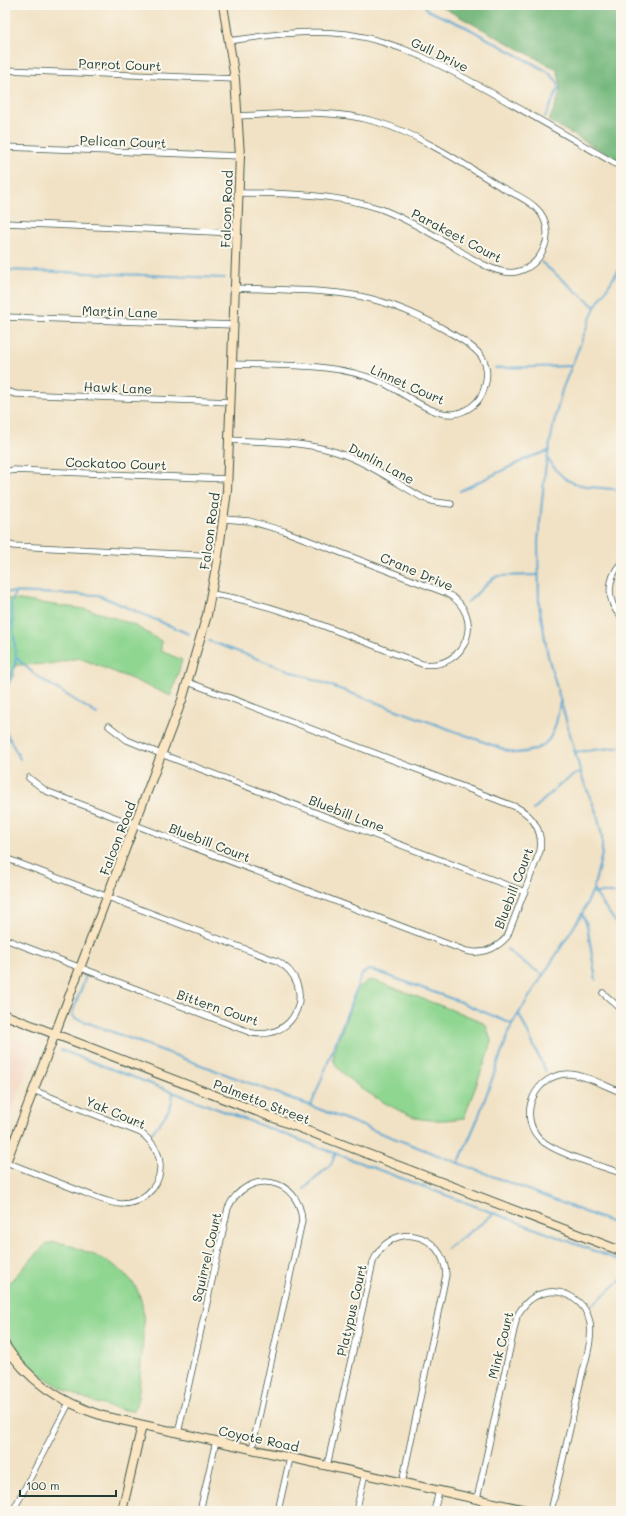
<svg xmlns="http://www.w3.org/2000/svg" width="626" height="1516" font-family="Mali,sans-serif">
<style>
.built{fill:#f3d4bf}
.green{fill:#8fd691;stroke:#578a62}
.forest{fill:#73b77b;stroke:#497a58}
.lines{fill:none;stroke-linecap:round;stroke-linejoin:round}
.stream{stroke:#58a6d2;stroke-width:2}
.street-casing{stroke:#3e564a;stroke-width:7}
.secondary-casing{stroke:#3e564a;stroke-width:10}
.street{stroke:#fff;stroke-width:5.5}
.secondary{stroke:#fbe6c4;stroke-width:8}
.labels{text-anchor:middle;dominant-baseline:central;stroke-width:4;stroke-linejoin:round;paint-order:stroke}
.street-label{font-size:13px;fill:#1f3d34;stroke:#fbf7ec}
</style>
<rect width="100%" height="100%" fill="#fbf7ec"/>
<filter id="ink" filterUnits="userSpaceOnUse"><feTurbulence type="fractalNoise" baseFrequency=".025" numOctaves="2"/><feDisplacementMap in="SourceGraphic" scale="8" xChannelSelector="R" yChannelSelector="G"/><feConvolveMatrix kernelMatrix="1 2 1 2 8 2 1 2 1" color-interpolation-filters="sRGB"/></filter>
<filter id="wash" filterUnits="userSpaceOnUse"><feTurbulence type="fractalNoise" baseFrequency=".012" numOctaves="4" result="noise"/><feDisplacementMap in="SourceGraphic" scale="16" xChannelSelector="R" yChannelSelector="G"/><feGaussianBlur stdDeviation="0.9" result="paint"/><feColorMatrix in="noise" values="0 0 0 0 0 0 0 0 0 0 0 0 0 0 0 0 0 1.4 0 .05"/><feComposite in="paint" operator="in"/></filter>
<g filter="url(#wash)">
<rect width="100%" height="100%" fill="#f1e2c5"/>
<polygon class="built" points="5,1034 33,1044 35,1050 5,1129"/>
<g class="green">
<polygon points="5,598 91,610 132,624 161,641 161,651 182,660 171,696 127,677 79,658 49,664 16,665 5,687"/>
<path d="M373 980 476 1019 486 1025 491 1040 490 1048 464 1118C451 1120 435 1121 421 1119 402 1115 340 1080 334 1061 333 1059 334 1055 334 1052L357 989 367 981Z"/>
<path d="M54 1242C68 1243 81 1250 94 1255 150 1279 146 1310 141 1363 140 1376 140 1401 133 1411 89 1407 20 1375 5 1330 2 1319 5 1298 5 1287L46 1244Z"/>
</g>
<path class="forest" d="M438 5H621V162L549 121C556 102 566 89 556 69Z"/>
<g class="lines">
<g class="stream">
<polyline points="424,5 427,10 466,27 548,72 557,81 559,87 545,117"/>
<polyline points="541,262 595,307"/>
<polyline points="5,270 225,278"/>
<polyline points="495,368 572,366"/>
<path d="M547 458C553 466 558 474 566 479 579 488 606 488 621 490"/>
<polyline points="460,491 530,457 549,451"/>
<polyline points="5,592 98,595 189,634"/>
<polyline points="467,603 492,579 498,576 538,575"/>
<path d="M209 641 514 753C551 752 555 734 560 702"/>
<polyline points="16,657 35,675 97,714"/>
<polyline points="5,690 13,675 16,657 11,604 15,592"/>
<polyline points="5,730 20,759"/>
<polyline points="575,752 621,747"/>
<polyline points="533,810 563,782 581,771"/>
<polyline points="593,890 621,930"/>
<polyline points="596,893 621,893"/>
<polyline points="582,914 587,925 596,980"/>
<polyline points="507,949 517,958 543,975"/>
<polyline points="86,976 72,1014 75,1018 311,1106 621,1226"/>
<polyline points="519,1014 546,1072"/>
<polyline points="61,1050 621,1261"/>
<polyline points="311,1106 362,974 368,970 375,971 458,1001 512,1024"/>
<path d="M152 1133C160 1121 176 1107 172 1091"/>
<polyline points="459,1162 478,1118 512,1024 582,914 593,890 602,854 602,836 597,814 582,777 548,656 539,604 538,542 545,471 553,427 562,390 595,307 621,266"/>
<polyline points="304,1189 331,1164 336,1153"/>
<polyline points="446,1249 481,1224 494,1213"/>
<polyline points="592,1305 621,1280"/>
</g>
</g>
</g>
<g filter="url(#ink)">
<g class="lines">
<g class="street-casing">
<g id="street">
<path d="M229 41C269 35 307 29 347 34 401 42 445 67 492 93 535 117 578 142 621 167"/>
<polyline points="5,70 235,79"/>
<path d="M238 116C285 114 331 108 377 122 421 135 462 163 501 187 512 193 528 199 537 209 547 219 550 235 544 248 539 260 530 269 516 272 493 276 461 251 441 239 421 228 402 217 381 209 336 194 287 193 239 193"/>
<polyline points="5,147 240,156"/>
<polyline points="5,223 238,233"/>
<polyline points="5,317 234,325"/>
<path d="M232 364C281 366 336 362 381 382 402 391 430 416 453 414 467 412 480 403 484 389 494 360 476 348 454 335 424 317 393 303 359 296 319 289 276 290 235 288"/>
<polyline points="5,391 16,394 231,402"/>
<path d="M229 440C264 442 302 441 336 452 367 462 395 482 423 498L435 502 451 504"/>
<polyline points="5,472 14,470 227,479"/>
<polyline points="5,544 14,546 218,556"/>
<path d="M621 563C607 579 606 601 621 617"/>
<path d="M212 594C284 605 353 639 422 664 467 671 487 614 446 593L284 531 249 521 224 519"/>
<polyline points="109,726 127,740 161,754 525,892"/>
<path d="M29 778 46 791 466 951C483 955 496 949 507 937L540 851C543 832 534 816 516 807L188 682"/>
<path d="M5 858 277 961C318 984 298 1041 252 1033L5 939"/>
<polyline points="603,993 621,1009"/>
<path d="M621 1092C605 1086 586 1075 569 1074 536 1073 516 1115 540 1139 554 1153 601 1166 621 1173"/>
<path d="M6 1162C31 1172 55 1181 80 1191 93 1196 107 1203 121 1204 140 1204 159 1189 160 1169 161 1154 153 1142 141 1133L33 1090"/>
<polyline points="5,1361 13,1356"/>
<path d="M178 1433 228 1208C247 1167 300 1177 302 1221L252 1449"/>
<path d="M327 1466 373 1262C390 1220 444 1231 446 1275L402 1483"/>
<path d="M477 1499 517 1316C523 1305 531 1296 544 1293 564 1288 586 1301 590 1323 593 1341 584 1365 580 1383 571 1425 561 1468 551 1511"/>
<polyline points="13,1511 69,1403"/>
<polyline points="200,1511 216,1441"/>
<polyline points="278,1511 290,1458"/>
<polyline points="356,1511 365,1474"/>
<polyline points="434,1511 439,1491"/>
</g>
</g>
<g class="secondary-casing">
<g id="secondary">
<polyline points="5,1015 621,1251"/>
<polyline points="5,1165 182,700 207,615 218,556 227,491 240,156 235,79 223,5"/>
<path d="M5 1345C28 1381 62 1403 103 1416L530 1511"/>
<polyline points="122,1511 142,1425"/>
</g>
</g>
<use href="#street" class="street"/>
<use href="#secondary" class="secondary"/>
</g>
</g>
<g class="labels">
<g class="street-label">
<text transform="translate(440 54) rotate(26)">Gull Drive</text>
<text transform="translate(120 64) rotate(2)">Parrot Court</text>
<text transform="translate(123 141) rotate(2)">Pelican Court</text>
<text transform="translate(226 209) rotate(-88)">Falcon Road</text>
<text transform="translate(457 235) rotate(28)">Parakeet Court</text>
<text transform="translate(120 311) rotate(2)">Martin Lane</text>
<text transform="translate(408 384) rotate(24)">Linnet Court</text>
<text transform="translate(118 387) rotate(2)">Hawk Lane</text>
<text transform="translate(116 463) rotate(2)">Cockatoo Court</text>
<text transform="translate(382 463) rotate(28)">Dunlin Lane</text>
<text transform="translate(209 531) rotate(-82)">Falcon Road</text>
<text transform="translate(417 571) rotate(23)">Crane Drive</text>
<text transform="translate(347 813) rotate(21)">Bluebill Lane</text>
<text transform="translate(117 838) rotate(-69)">Falcon Road</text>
<text transform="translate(210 842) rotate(21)">Bluebill Court</text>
<text transform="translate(513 888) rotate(-69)">Bluebill Court</text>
<text transform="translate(218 1007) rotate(19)">Bittern Court</text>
<text transform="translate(262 1101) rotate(21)">Palmetto Street</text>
<text transform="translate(116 1112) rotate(23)">Yak Court</text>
<text transform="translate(206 1257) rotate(-77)">Squirrel Court</text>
<text transform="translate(351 1310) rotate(-77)">Platypus Court</text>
<text transform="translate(500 1345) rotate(-76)">Mink Court</text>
<text transform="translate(259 1438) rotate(12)">Coyote Road</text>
</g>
</g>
<rect width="626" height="1516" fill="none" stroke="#fbf7ec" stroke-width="20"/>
<path d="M20 1490v6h96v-6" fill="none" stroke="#1f3d34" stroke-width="2"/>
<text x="26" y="1490" font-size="12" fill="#1f3d34" stroke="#fbf7ec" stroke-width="3" paint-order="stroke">100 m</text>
</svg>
